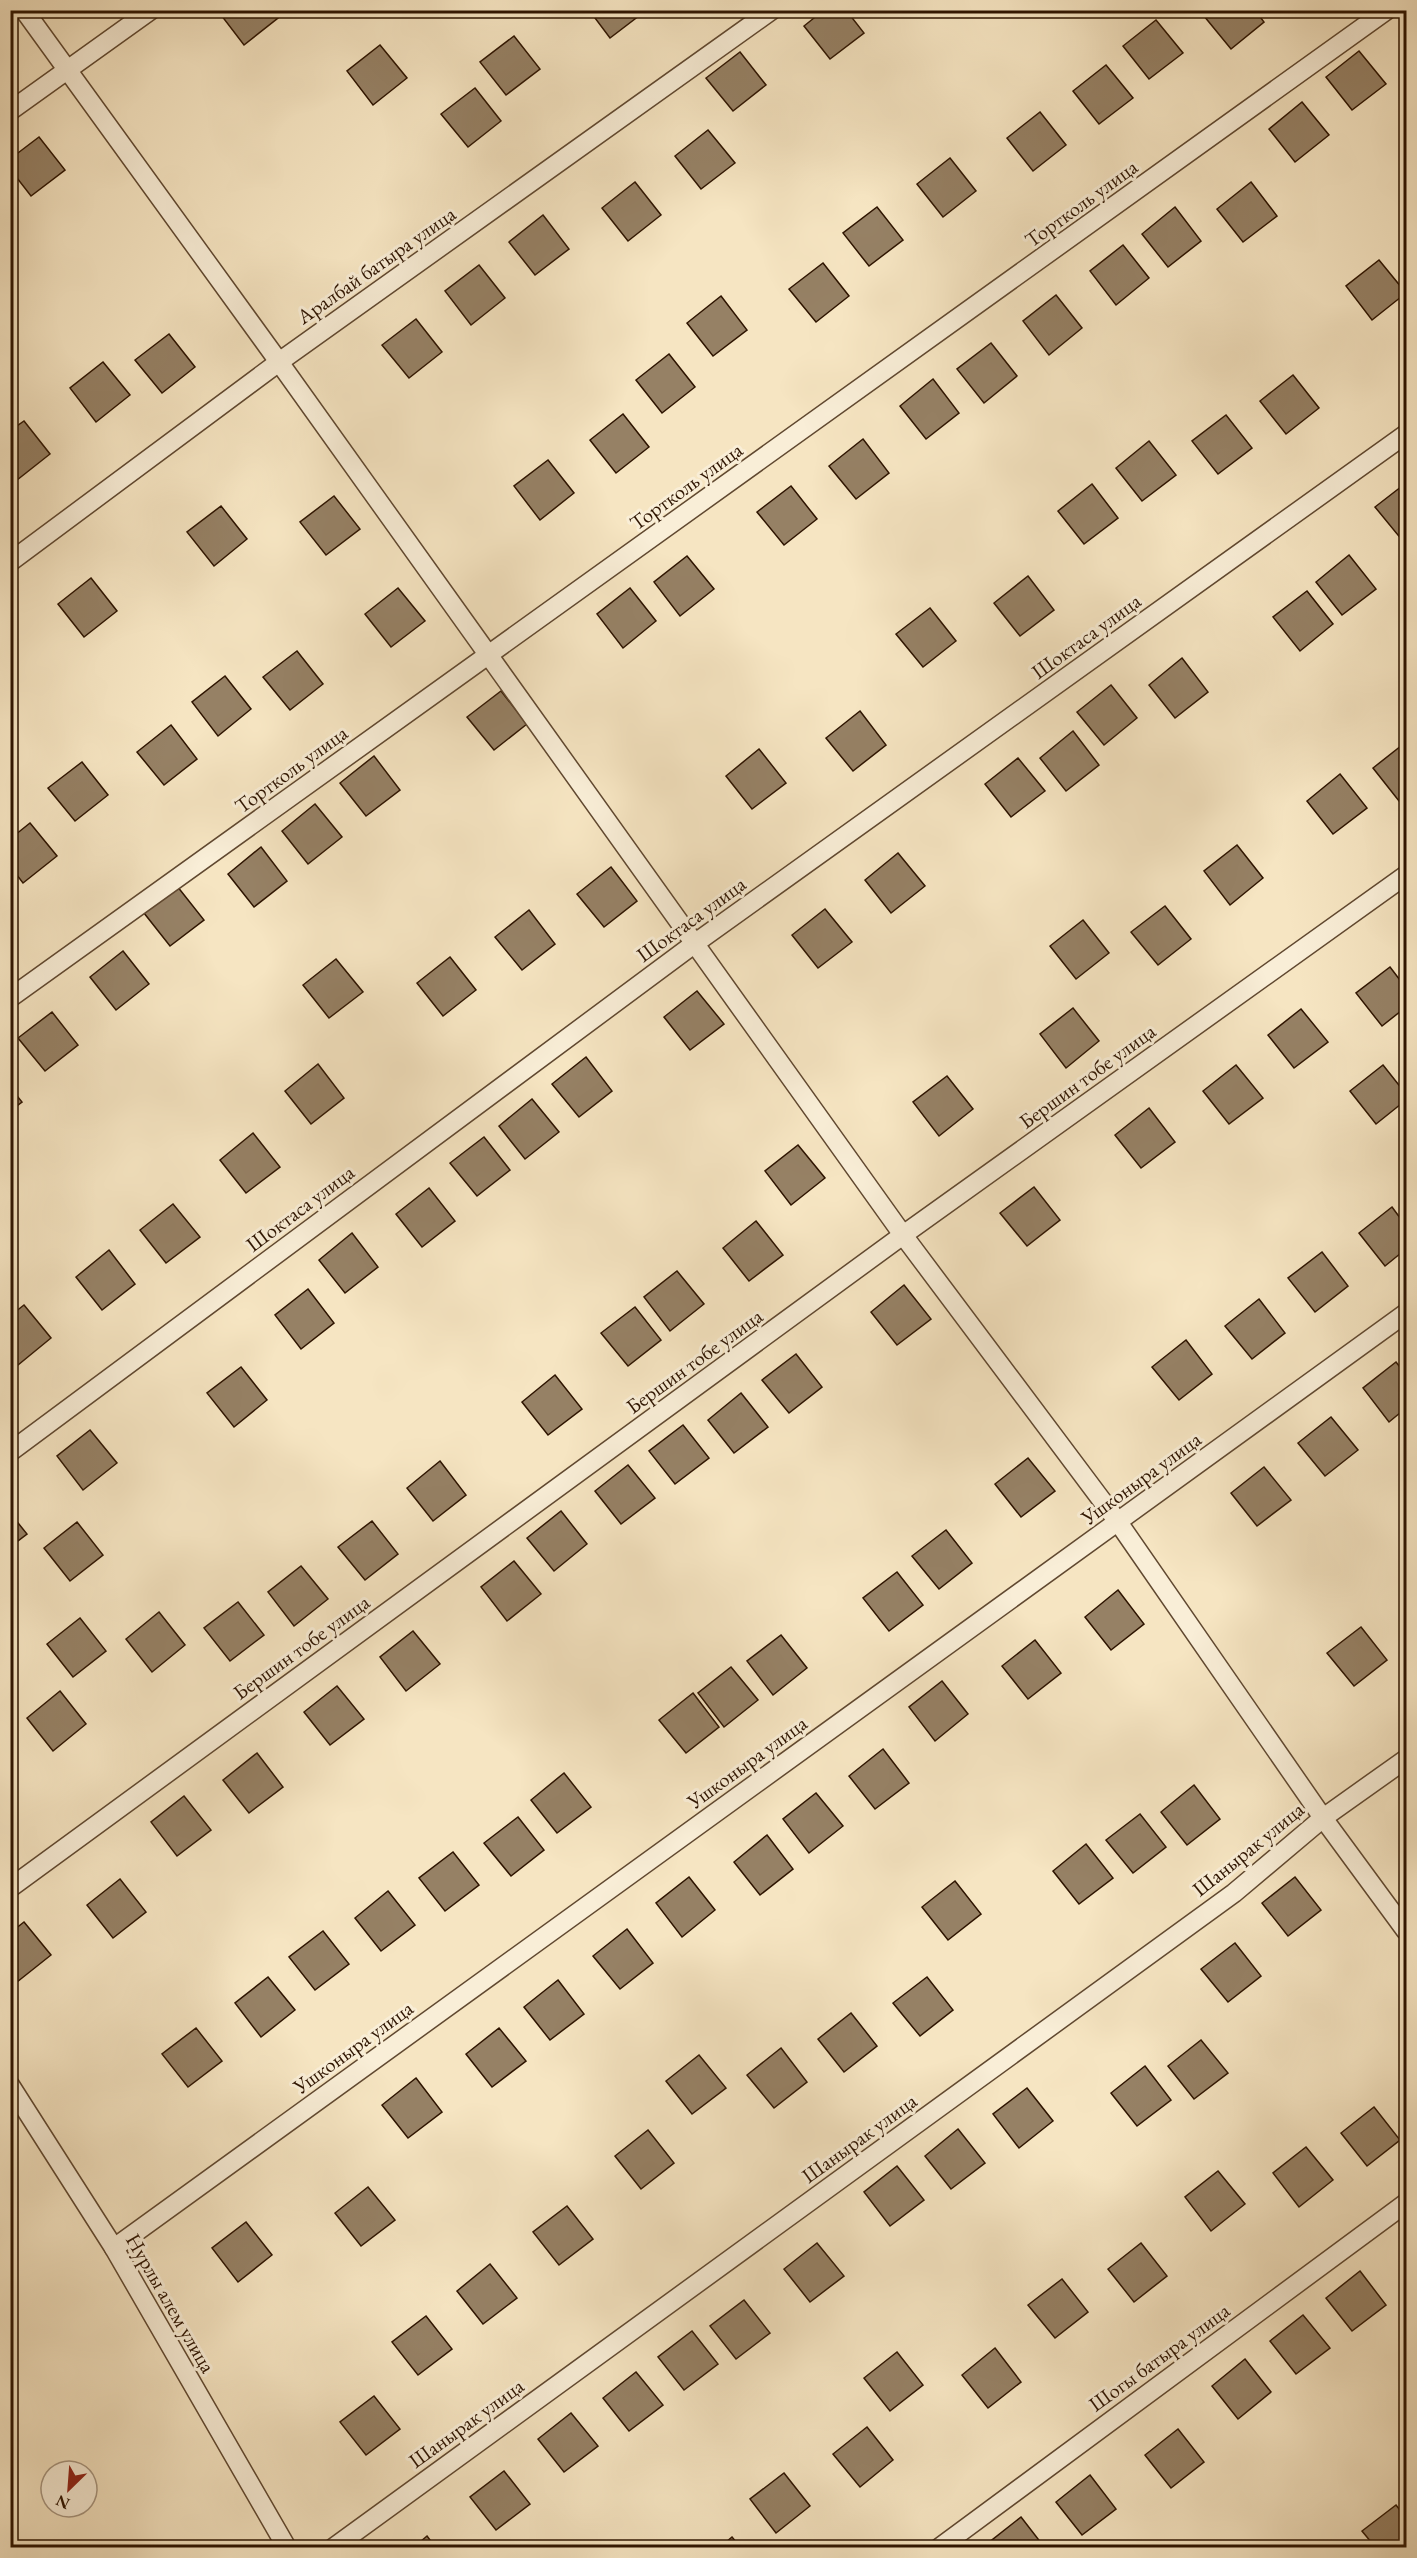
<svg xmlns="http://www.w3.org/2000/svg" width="1417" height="2558" font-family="'EB Garamond',serif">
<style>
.building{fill:#968165;stroke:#2e1400;stroke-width:1.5}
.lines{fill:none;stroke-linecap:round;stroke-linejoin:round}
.minor-casing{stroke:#604830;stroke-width:21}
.minor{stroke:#f9eed7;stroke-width:18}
.labels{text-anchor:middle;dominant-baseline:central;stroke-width:6;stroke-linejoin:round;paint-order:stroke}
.street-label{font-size:21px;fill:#2e1400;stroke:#f9eed7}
</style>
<rect width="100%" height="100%" fill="#f6e5c2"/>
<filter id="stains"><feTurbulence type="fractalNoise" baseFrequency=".00333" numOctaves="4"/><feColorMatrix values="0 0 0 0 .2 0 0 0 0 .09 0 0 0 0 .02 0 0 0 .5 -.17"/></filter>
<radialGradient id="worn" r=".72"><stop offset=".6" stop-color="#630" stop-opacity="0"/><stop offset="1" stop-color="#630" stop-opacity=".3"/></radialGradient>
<g class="building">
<polygon points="272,10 278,18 244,45 218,11"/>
<polygon points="589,10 643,10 644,12 610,38"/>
<polygon points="824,10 846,10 864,33 830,59 804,26"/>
<polygon points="1211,10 1255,10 1264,22 1231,49 1204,16"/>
<polygon points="1156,20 1183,53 1149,79 1123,46"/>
<polygon points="514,36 540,69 506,95 480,62"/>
<polygon points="380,45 407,78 373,105 347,71"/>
<polygon points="1359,51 1386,84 1352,110 1326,77"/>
<polygon points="740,52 766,85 733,111 706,78"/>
<polygon points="1106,65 1133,98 1099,124 1073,91"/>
<polygon points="475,88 501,121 468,147 441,114"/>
<polygon points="1302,102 1329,135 1295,162 1269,129"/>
<polygon points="1040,112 1066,145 1033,171 1007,138"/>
<polygon points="708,130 735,163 701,189 675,156"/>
<polygon points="39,137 65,170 31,196 10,169 10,159"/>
<polygon points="950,158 976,191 943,217 917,184"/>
<polygon points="635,182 661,215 628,241 602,208"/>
<polygon points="1251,182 1277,216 1243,242 1217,209"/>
<polygon points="877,207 903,240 869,266 843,233"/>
<polygon points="1175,207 1201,241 1168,267 1142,234"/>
<polygon points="543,215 569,249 535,275 509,242"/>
<polygon points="1123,245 1149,278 1116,305 1090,271"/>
<polygon points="1379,260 1406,293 1372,320 1346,286"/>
<polygon points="823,263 849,296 816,322 789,289"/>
<polygon points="479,265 505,298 471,325 445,291"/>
<polygon points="1056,295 1082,328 1049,355 1023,321"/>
<polygon points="721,296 747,330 713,356 687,323"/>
<polygon points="416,319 442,352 409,378 382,345"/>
<polygon points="169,334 195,367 162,393 135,360"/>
<polygon points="991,343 1017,376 984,403 957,369"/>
<polygon points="669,354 695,387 662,413 636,380"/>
<polygon points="103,362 130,395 96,422 70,388"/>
<polygon points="1293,375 1319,408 1286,434 1260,401"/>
<polygon points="933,379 959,413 926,439 900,406"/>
<polygon points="623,414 649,447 616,473 590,440"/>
<polygon points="1226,415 1252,448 1218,474 1192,441"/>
<polygon points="24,421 50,454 17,480 10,473 10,431"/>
<polygon points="863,439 889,473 856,499 829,466"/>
<polygon points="1149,441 1176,475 1142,501 1116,468"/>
<polygon points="548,460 574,493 540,520 514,486"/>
<polygon points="1406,483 1406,536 1402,540 1375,507"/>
<polygon points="1092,484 1118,518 1084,544 1058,511"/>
<polygon points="791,486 817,519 784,545 757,512"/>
<polygon points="334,496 360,529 326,555 300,522"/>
<polygon points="221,506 247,539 214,566 187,532"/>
<polygon points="1349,555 1376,589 1342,615 1316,582"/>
<polygon points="687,556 714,589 680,616 654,582"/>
<polygon points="1028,576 1054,610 1020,636 994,603"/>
<polygon points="91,578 117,611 84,637 58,604"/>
<polygon points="398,588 425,621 391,647 365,614"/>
<polygon points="630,588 656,621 623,648 597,614"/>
<polygon points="1307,591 1333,624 1300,651 1273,617"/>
<polygon points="930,608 956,641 923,667 896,634"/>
<polygon points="297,651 323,684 290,710 263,677"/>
<polygon points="1182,658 1208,692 1175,718 1149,685"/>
<polygon points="225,676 251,709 218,736 192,702"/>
<polygon points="1111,685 1137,718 1104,745 1077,712"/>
<polygon points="501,691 527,724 494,750 467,717"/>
<polygon points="860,711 886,745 853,771 826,738"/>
<polygon points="171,725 197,759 164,785 137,752"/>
<polygon points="1073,731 1099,765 1066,791 1040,758"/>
<polygon points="1406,742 1406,795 1399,801 1373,768"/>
<polygon points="759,749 786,783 752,809 726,776"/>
<polygon points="374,756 400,790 366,816 340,783"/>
<polygon points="1018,758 1045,791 1011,817 985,784"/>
<polygon points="82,762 108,795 75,821 48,788"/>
<polygon points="1340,774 1367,808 1333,834 1307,801"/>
<polygon points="315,804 342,837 308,864 282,831"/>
<polygon points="30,823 57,856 23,883 10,866 10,839"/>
<polygon points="1237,845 1263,878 1230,905 1204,871"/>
<polygon points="261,847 287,881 254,907 228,874"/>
<polygon points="898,853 925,886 891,913 865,880"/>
<polygon points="611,867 637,901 604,927 577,894"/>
<polygon points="177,886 204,920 170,946 144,913"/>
<polygon points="1165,906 1191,939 1158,965 1131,932"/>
<polygon points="825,909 852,942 818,968 792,935"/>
<polygon points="529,910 555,944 522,970 495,937"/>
<polygon points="1083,920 1109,953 1076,979 1050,946"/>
<polygon points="123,951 149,984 116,1010 90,977"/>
<polygon points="450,957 476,990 443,1016 417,983"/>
<polygon points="336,959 363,992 329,1018 303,985"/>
<polygon points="1390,967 1406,988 1406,1007 1382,1026 1356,993"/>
<polygon points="697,991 724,1024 690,1050 664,1017"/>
<polygon points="1073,1008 1099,1041 1066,1068 1040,1034"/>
<polygon points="1301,1009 1328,1042 1294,1068 1268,1035"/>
<polygon points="52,1012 78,1045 45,1071 18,1038"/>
<polygon points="586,1057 612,1091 579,1117 552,1084"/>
<polygon points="318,1064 344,1098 311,1124 285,1091"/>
<polygon points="1236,1065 1263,1098 1229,1124 1203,1091"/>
<polygon points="1383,1065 1406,1094 1406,1100 1376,1124 1350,1091"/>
<polygon points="947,1076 973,1109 939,1136 913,1102"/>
<polygon points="10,1087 22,1102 10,1111"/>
<polygon points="532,1099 559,1132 525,1159 499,1126"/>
<polygon points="1149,1108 1175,1142 1141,1168 1115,1135"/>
<polygon points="253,1133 280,1167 246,1193 220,1160"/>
<polygon points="484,1137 510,1170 477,1196 450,1163"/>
<polygon points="798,1145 825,1178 791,1205 765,1171"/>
<polygon points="1034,1187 1060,1220 1027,1246 1000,1213"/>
<polygon points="429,1188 455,1221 422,1247 396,1214"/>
<polygon points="173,1204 200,1237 166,1263 140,1230"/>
<polygon points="1392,1207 1406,1226 1406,1249 1385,1266 1359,1233"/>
<polygon points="756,1221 783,1255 749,1281 723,1248"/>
<polygon points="352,1233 378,1267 345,1293 319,1260"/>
<polygon points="109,1250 135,1284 102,1310 76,1277"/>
<polygon points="1322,1252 1348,1286 1315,1312 1288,1278"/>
<polygon points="677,1271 704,1304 670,1331 644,1297"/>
<polygon points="904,1285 931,1319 897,1345 871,1312"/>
<polygon points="308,1289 334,1323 301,1349 275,1315"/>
<polygon points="1259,1299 1285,1333 1252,1359 1225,1326"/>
<polygon points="24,1305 51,1338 18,1365 10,1356 10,1316"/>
<polygon points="635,1307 661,1340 628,1366 601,1333"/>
<polygon points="1186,1340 1212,1374 1179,1400 1152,1367"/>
<polygon points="796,1354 822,1387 789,1413 762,1380"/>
<polygon points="1396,1362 1406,1375 1406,1408 1389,1422 1363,1388"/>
<polygon points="241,1367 267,1400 234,1427 207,1393"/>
<polygon points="555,1375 582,1409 548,1435 522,1402"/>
<polygon points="741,1393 768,1427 734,1453 708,1420"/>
<polygon points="1331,1417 1358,1450 1325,1476 1298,1443"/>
<polygon points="683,1425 709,1458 675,1484 649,1451"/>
<polygon points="90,1430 117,1463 83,1490 57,1456"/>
<polygon points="1028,1458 1055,1491 1021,1517 995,1484"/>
<polygon points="440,1461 466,1495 433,1521 407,1488"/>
<polygon points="628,1465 655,1498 621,1524 595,1491"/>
<polygon points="1264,1467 1291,1500 1257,1526 1231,1493"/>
<polygon points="561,1511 587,1544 554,1571 527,1538"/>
<polygon points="10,1513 27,1534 10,1547"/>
<polygon points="372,1521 398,1554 365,1580 338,1547"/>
<polygon points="77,1522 103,1555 70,1581 44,1548"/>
<polygon points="946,1530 972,1563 939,1589 912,1556"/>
<polygon points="514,1561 541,1594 507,1621 481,1587"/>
<polygon points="301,1566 328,1599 294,1626 268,1592"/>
<polygon points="897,1572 923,1605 889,1631 863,1598"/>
<polygon points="1118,1590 1144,1624 1111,1650 1085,1617"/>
<polygon points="238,1602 264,1635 230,1661 204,1628"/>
<polygon points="159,1612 185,1645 152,1672 126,1639"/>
<polygon points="80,1618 106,1651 73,1677 47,1644"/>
<polygon points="1361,1627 1387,1660 1354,1686 1327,1653"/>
<polygon points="413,1631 440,1664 406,1691 380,1657"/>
<polygon points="781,1635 807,1668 773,1695 747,1661"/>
<polygon points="1035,1640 1061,1673 1028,1699 1002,1666"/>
<polygon points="731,1667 758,1700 724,1727 698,1693"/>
<polygon points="942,1681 968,1714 935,1741 909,1707"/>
<polygon points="337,1686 364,1719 330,1745 304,1712"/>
<polygon points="60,1691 86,1724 53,1751 27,1718"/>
<polygon points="693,1693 719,1727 686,1753 659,1720"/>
<polygon points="883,1749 909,1783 875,1809 849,1776"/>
<polygon points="257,1753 283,1787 249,1813 223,1780"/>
<polygon points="564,1773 591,1807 557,1833 531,1800"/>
<polygon points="1194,1785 1220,1819 1187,1845 1161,1812"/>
<polygon points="816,1793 843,1826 809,1853 783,1819"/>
<polygon points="184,1796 211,1830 177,1856 151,1822"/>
<polygon points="1140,1814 1166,1847 1133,1873 1106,1840"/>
<polygon points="518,1817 544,1850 511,1876 484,1843"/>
<polygon points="767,1835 793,1869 760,1895 734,1862"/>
<polygon points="1086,1844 1113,1878 1079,1904 1053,1871"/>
<polygon points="453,1852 479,1885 445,1911 419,1878"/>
<polygon points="689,1877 715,1910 682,1937 656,1903"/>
<polygon points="1295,1877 1321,1910 1288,1936 1262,1903"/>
<polygon points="120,1879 146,1912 113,1938 87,1905"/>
<polygon points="955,1881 981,1914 948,1940 922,1907"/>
<polygon points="388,1891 415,1925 381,1951 355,1918"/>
<polygon points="24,1922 51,1955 17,1982 10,1973 10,1933"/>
<polygon points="627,1929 653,1963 620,1989 593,1956"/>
<polygon points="323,1931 349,1964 315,1990 289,1957"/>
<polygon points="1235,1943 1261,1976 1228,2002 1201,1969"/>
<polygon points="268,1977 295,2010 261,2037 235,2003"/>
<polygon points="927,1977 953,2010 920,2036 893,2003"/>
<polygon points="558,1980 584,2014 550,2040 524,2007"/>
<polygon points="851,2013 877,2046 844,2072 818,2039"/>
<polygon points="196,2028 222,2061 188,2087 162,2054"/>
<polygon points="499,2028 526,2061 492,2087 466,2054"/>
<polygon points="1201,2040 1228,2073 1194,2099 1168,2066"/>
<polygon points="781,2048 807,2082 774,2108 747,2075"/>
<polygon points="699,2055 726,2088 692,2114 666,2081"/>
<polygon points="1145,2066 1171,2100 1137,2126 1111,2093"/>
<polygon points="416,2078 442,2112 408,2138 382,2105"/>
<polygon points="1027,2088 1053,2121 1019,2148 993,2114"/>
<polygon points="1374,2107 1400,2140 1367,2166 1341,2133"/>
<polygon points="958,2129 985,2163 951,2189 925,2156"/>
<polygon points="648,2130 674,2163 641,2189 615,2156"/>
<polygon points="1306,2147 1333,2180 1299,2207 1273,2173"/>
<polygon points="897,2166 924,2200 890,2226 864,2192"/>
<polygon points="1218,2171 1245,2204 1211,2231 1185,2197"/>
<polygon points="368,2187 395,2220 361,2246 335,2213"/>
<polygon points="567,2206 593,2239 559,2265 533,2232"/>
<polygon points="246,2222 272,2255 238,2282 212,2248"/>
<polygon points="817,2243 844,2276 810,2302 784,2269"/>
<polygon points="1141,2243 1167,2276 1134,2302 1108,2269"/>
<polygon points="490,2264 517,2298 483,2324 457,2291"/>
<polygon points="1360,2271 1386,2305 1352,2331 1326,2298"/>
<polygon points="1062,2279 1088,2312 1055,2338 1028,2305"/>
<polygon points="744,2300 770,2333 736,2359 710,2326"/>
<polygon points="1303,2315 1330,2348 1296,2374 1270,2341"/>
<polygon points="426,2316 452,2349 418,2375 392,2342"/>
<polygon points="692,2331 718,2364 684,2390 658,2357"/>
<polygon points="995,2348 1021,2382 988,2408 962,2375"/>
<polygon points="897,2352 923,2385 890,2411 864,2378"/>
<polygon points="1245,2359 1271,2392 1238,2419 1212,2386"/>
<polygon points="636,2372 663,2405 629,2431 603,2398"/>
<polygon points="374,2396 400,2429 366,2455 340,2422"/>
<polygon points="571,2413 598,2446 564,2472 538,2439"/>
<polygon points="867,2427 893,2460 860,2487 833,2454"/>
<polygon points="1178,2429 1204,2462 1171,2488 1145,2455"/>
<polygon points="504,2471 530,2504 496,2530 470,2497"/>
<polygon points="784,2473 810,2506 776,2533 750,2499"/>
<polygon points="1090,2475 1116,2509 1082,2535 1056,2502"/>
<polygon points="1396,2505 1406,2518 1406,2548 1376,2548 1362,2531"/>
<polygon points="1021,2517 1045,2548 991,2548 988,2543"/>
<polygon points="427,2536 436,2548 413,2548"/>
<polygon points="732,2537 741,2548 719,2548"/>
</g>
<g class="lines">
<g class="minor-casing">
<g id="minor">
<polyline points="24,10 279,362 903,1235 1118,1522 1323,1818 1406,1931"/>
<polyline points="10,111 151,10"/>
<polyline points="10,562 279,362 772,10"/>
<polyline points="10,998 1387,10"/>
<polyline points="10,1452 694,944 1406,434"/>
<polyline points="10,1888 903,1235 1406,875"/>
<polyline points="10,2085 114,2248 287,2548"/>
<polyline points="114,2248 1406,1313"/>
<polyline points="333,2548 1234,1893 1323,1818 1406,1759"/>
<polyline points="939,2548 1406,2203"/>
</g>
</g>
<use href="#minor" class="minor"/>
</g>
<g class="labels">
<g class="street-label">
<text transform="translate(1081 203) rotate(-36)">Тортколь улица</text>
<text transform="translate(376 265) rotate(-35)">Аралбай батыра улица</text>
<text transform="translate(686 486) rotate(-36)">Тортколь улица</text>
<text transform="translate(1086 636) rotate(-36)">Шоктаса улица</text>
<text transform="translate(291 769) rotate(-36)">Тортколь улица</text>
<text transform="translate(691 919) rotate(-36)">Шоктаса улица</text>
<text transform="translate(1087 1076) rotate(-36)">Бершин тобе улица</text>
<text transform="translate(300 1208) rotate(-37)">Шоктаса улица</text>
<text transform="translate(694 1361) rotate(-36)">Бершин тобе улица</text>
<text transform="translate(1141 1478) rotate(-36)">Ушконыра улица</text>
<text transform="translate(301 1647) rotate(-36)">Бершин тобе улица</text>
<text transform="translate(747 1762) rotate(-36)">Ушконыра улица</text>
<text transform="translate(1248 1849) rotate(-39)">Шанырак улица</text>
<text transform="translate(353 2047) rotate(-36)">Ушконыра улица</text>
<text transform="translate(859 2138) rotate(-36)">Шанырак улица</text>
<text transform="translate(171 2303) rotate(60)">Нурлы алем улица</text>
<text transform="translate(1159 2357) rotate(-36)">Шогы батыра улица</text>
<text transform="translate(466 2423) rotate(-36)">Шанырак улица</text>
</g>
</g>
<rect width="1417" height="2558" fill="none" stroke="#f6e5c2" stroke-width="36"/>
<rect x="12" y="12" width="1393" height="2534" fill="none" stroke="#2e1400" stroke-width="3"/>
<rect x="18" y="18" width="1381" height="2522" fill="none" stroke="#2e1400" stroke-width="1.5"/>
<g transform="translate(69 2489) rotate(205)"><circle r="28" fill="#f9eed7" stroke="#a89781" stroke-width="1.5"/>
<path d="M0-4.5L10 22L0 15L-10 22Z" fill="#8f2418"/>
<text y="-9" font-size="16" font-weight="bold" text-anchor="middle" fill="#2e1400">N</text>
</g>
<rect width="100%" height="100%" filter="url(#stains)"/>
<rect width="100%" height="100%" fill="url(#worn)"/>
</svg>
